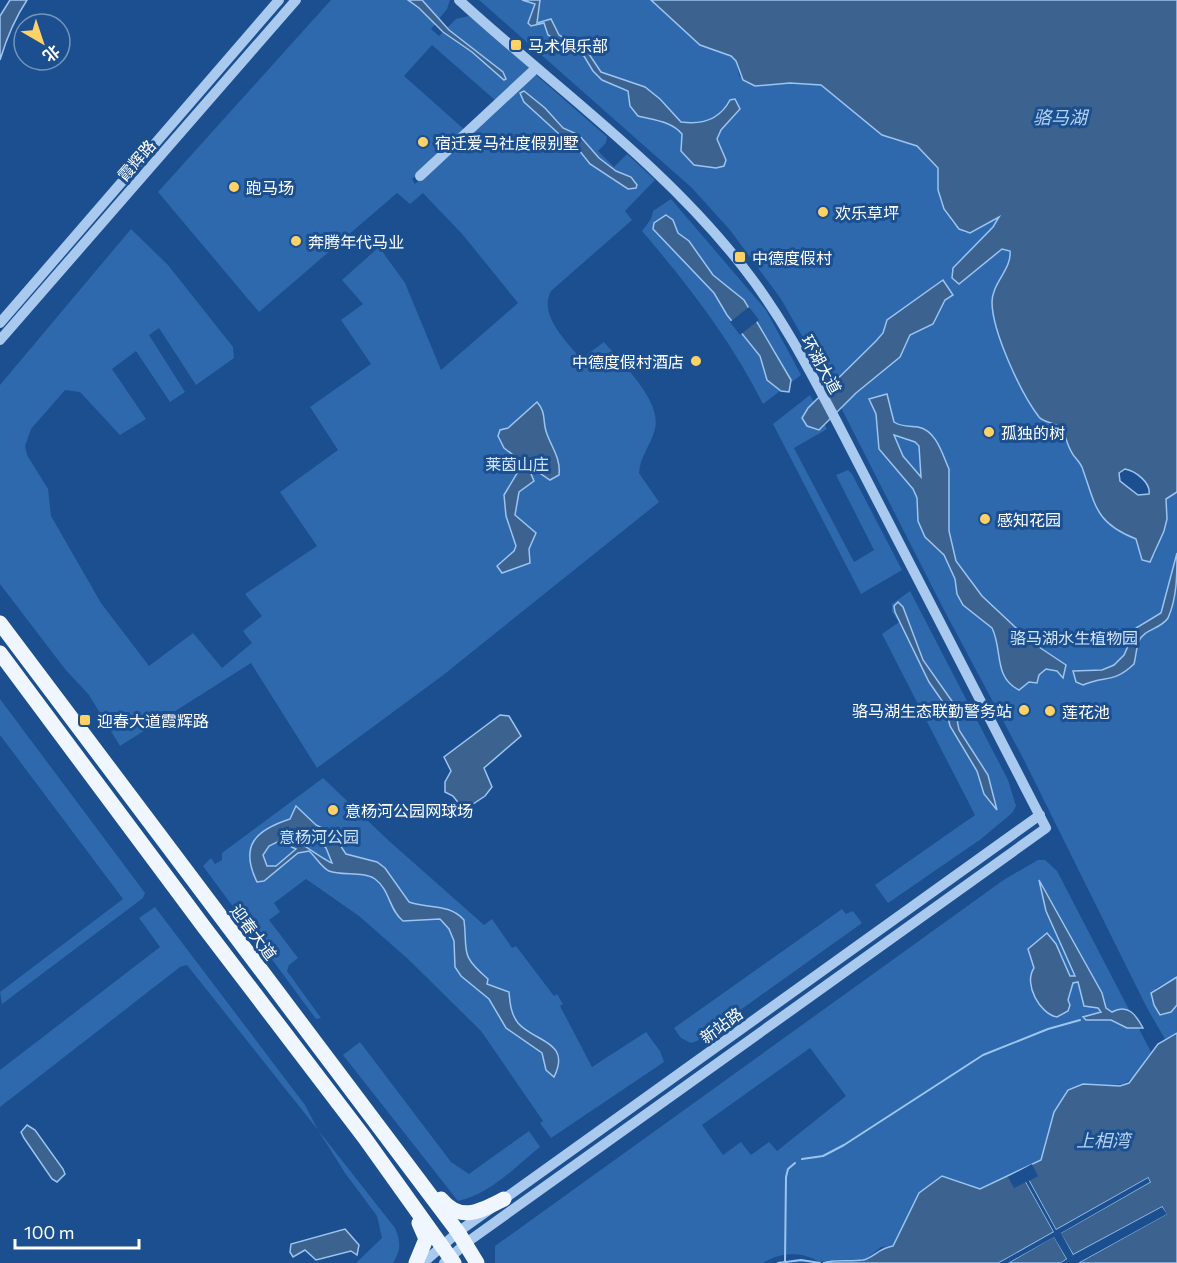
<svg xmlns="http://www.w3.org/2000/svg" width="1177" height="1263" font-family="Commissioner,'Noto Sans SC',sans-serif">
<style>
.green{fill:#2e69ad;fill-rule:evenodd}
.water{fill:#3c6290;stroke:#9cc4f0;stroke-width:1.5;fill-rule:evenodd}
.pier{fill:#1b4f8f}
.lines{fill:none;stroke-linecap:round;stroke-linejoin:round}
.stream{stroke:#9cc4f0;stroke-width:2}
.minor{stroke:#a9c9ee;stroke-width:10}
.major{stroke:#f0f6ff;stroke-width:15}
.poi-dot{fill:#ffd166;stroke:#1b4f8f;stroke-width:2}
.labels{text-anchor:middle;dominant-baseline:central;stroke-width:6;stroke-linejoin:round;paint-order:stroke}
.poi-label{font-size:16px;fill:#fff;stroke:#1b4f8f;text-anchor:start}
.street-label{font-size:16px;fill:#fff;stroke:#1b4f8f}
.park-label{font-size:16px;fill:#cfe3fa;stroke:#1b4f8f}
.water-label{font-size:18px;font-style:italic;fill:#b5d3f5;stroke:#1b4f8f}
</style>
<rect width="100%" height="100%" fill="#1b4f8f"/>
<g class="green">
<path d="M331 0H450L447 9 431 29 439 36 456 19 469 16 529 67 496 101 432 45 404 76 466 131 412 179 415 184 535 74 607 137 606 143 598 151 614 167 627 154 655 180 625 211 632 220 551 291C538 315 567 342 581 359L604 342C621 363 662 400 655 429 651 445 640 456 639 473L659 502 442 676 317 768 251 663 120 746 89 695 65 669 0 584V385L131 229 168 265 233 347 234 358 196 385 159 328 149 335 185 392 170 402 136 351 112 369 146 419 120 435 80 392 65 390 31 429 25 446 27 455 48 489 51 516 101 603 149 666 193 633 222 668 252 643 243 631 262 616 245 594 317 546 280 492 338 450 310 407 371 364 341 320 363 304 342 280 379 247 405 283 441 370 518 303 463 235 423 193 410 204 397 193 259 312 158 192Z"/>
<polygon points="479,0 651,0 700,45 731,56 736,61 739,76 755,86 790,83 821,85 832,91 872,127 891,139 917,146 938,168 940,200 952,222 965,233 999,217 993,227 953,268 959,284 1002,249 1010,251 1010,259 992,302 1011,369 1032,407 1047,422 1059,426 1063,431 1071,452 1081,464 1097,508 1105,520 1136,539 1142,560 1155,555 1167,519 1166,499 1177,492 1177,977 1156,988 1151,998 1154,1005 1174,1009 1177,1005 1177,1060 1146,1006 1024,760 943,608 827,380 781,299 730,230 692,188"/>
<path d="M671 199 766 310 801 375 763 404C731 340 688 285 642 231L651 219 653 211Z"/>
<polygon points="810,395 827,429 794,448 854,562 874,550 836,475 848,470 852,474 902,570 861,594 773,424"/>
<polygon points="910,591 1008,780 1016,806 1012,813 981,839 888,903 875,885 975,815 882,634 899,622 892,612 892,604"/>
<polygon points="0,699 145,893 143,898 2,1004 0,992 123,899 0,735"/>
<polygon points="323,778 388,840 484,925 492,919 512,948 516,946 554,996 557,994 563,1004 560,1006 592,1067 646,1032 660,1051 664,1062 551,1138 540,1123 543,1121 481,1031 408,959 359,916 306,879 274,903 280,912 269,920 298,958 289,965 287,971 321,1018 316,1019 203,866 211,858 215,864 222,860 222,853"/>
<path d="M1038 860H1045L1057 871 1151 1052C1121 1093 1133 1084 1083 1084L1048 1131 1041 1160 980 1189 942 1177 919 1193 893 1246 881 1247 865 1260 778 1263 801 1260 819 1262C802 1251 780 1252 763 1263H495V1246L1005 879ZM810 1048 846 1096 777 1151 769 1142 751 1155 741 1142 723 1155 702 1125Z"/>
<path d="M155 907 305 1105 318 1130 395 1228C401 1242 401 1250 393 1263H356L382 1238 377 1216 345 1173 318 1130 187 965 180 967 0 1107V1070L160 947 139 918Z"/>
<polygon points="842,909 846,914 853,911 862,923 697,1041 691,1043 681,1038 674,1028"/>
<path d="M360 1042 451 1162 469 1174 529 1131 540 1147C515 1167 490 1194 458 1201L343 1055Z"/>
</g>
<g class="water">
<path d="M10 0H27C15 18 6 40 0 60V16Z"/>
<polygon points="408,0 422,0 449,30 503,72 506,79 504,80 472,52 443,32 419,8"/>
<path d="M522 0H540L537 23 551 19 559 35 587 51 601 72 645 87 660 99 681 122C702 125 720 119 730 100L735 99 740 109 721 130 717 139 726 160 724 166 716 168 694 165 681 151 682 134C671 121 653 120 638 116L630 106 628 91 602 80 593 71 584 56 548 35 544 23 531 26 528 23 535 4Z"/>
<path d="M651 0H1177V492L1166 499 1167 519 1164 531 1150 562 1142 560 1136 539C1096 523 1096 507 1083 470 1081 462 1074 458 1071 451 1067 444 1066 436 1062 430 1056 421 1045 424 1039 417 1021 394 992 331 992 302 992 283 1012 269 1010 251L1002 249 959 284 952 278 953 268 993 227 999 217 970 233 959 229 944 209 938 190V168L917 146 882 135 821 85 790 83 755 86 743 80 736 61 731 56 700 45ZM1125 469C1136 471 1151 483 1149 494L1138 495 1120 481 1119 473Z"/>
<polygon points="524,91 545,108 563,128 579,135 599,158 616,171 631,177 637,185 636,188 628,189 590,164 575,145 558,133 524,102 520,93"/>
<polygon points="666,215 673,220 678,233 689,241 713,275 744,300 791,380 789,392 781,391 767,380 760,356 727,315 714,293 653,229 654,223"/>
<polygon points="943,280 953,295 945,300 933,324 910,335 900,357 856,393 819,430 807,426 802,418 808,408 876,341 883,333 887,320"/>
<path d="M887 394 894 422C901 427 909 426 918 427 937 431 942 454 949 469V531L956 561 982 596 1030 641 1066 665 1063 678 1057 671 1046 669 1039 675 1037 683 1029 682 1019 690C993 677 1003 650 992 628L963 605 957 594 955 579 944 555 925 537 918 521 917 498 913 489 879 449 876 414 869 399ZM894 435 915 442 919 446 921 477 903 456Z"/>
<path d="M537 402C547 413 542 422 547 434 552 448 561 459 559 475L550 480 535 470 529 469 534 481 519 492 515 515 536 533 529 549 530 563 502 573 497 566 514 551 516 546 506 516 504 495 519 470 521 461 504 448 498 436 500 430 508 428Z"/>
<path d="M1177 553C1177 575 1177 598 1168 618 1161 629 1144 629 1139 641 1136 648 1136 657 1134 664 1113 684 1105 675 1083 685L1076 682 1073 671 1102 670 1114 665 1124 655 1136 628 1161 613Z"/>
<polygon points="898,602 903,607 923,660 954,704 959,730 988,775 997,810 984,794 977,771 950,726 945,705 929,682 895,612 894,606"/>
<polygon points="500,715 509,716 521,736 484,768 492,787 485,796 464,810 453,796 445,792 445,782 451,771 444,757"/>
<path d="M296 806 316 825 332 833 346 854 377 862 385 868 409 902C428 909 449 903 464 920 468 953 459 954 488 979L487 984 509 992C510 1004 511 1014 518 1023 534 1042 572 1041 554 1077L546 1070 542 1053 506 1028 489 999 461 976 455 967 454 941 449 929 440 919 403 921C389 910 390 890 375 879 363 871 342 876 329 871 321 867 316 857 309 851L298 853 264 881 257 882C239 845 256 830 290 819ZM302 828 326 848 332 863C328 862 295 840 291 836L292 832ZM279 841 296 849 276 866H267L263 855 269 846Z"/>
<path d="M1039 880 1102 993 1106 1008 1112 1012C1128 1003 1136 1015 1143 1028H1127L1111 1020H1086L1083 1017 1101 1012 1098 1008 1084 1006 1078 982 1073 983 1068 1000 1070 1005 1068 1011 1057 1017C1040 1014 1023 984 1034 968L1028 949 1047 933 1056 944 1070 976H1075L1046 911Z"/>
<polygon points="1177,977 1177,1005 1171,1012 1160,1015 1154,1005 1151,993"/>
<path d="M1177 1033V1263H1078L1166 1214 1162 1207 1073 1255 1060 1233 1150 1182 1148 1178 1056 1230 1029 1181 1026 1182 1054 1232 999 1263H823C836 1259 849 1262 863 1260 873 1258 879 1248 893 1246L919 1193 942 1176 980 1189 1041 1160 1054 1112 1068 1090 1083 1084 1120 1086 1129 1083 1158 1044Z"/>
<polygon points="27,1125 35,1130 63,1169 65,1174 57,1182 52,1179 24,1138 21,1132"/>
<polygon points="345,1229 359,1245 357,1255 351,1251 316,1260 305,1250 293,1257 290,1252 291,1244"/>
<polygon points="1054,1236 1067,1259 1061,1263 1008,1263"/>
</g>
<g class="pier">
<polygon points="749,307 759,320 740,335 730,322"/>
<polygon points="1032,1164 1038,1176 1029,1181 1056,1230 1148,1178 1150,1182 1061,1233 1073,1255 1162,1207 1167,1214 1078,1263 1075,1263 1163,1213 1161,1211 1074,1258 1056,1233 1070,1258 1067,1263 1061,1263 1067,1259 1054,1237 1008,1263 999,1263 1054,1232 1026,1182 1014,1188 1008,1177"/>
</g>
<g class="lines">
<g class="stream">
<polyline points="802,1159 823,1156 844,1145 983,1055 1048,1029 1080,1020"/>
<polyline points="785,1261 786,1177 788,1169 795,1163"/>
<polyline points="778,1263 801,1260 820,1263"/>
</g>
<g class="minor">
<polyline points="420,176 536,68"/>
<polyline points="0,323 279,0"/>
<polyline points="0,340 296,0"/>
<polyline points="423,1263 458,1232 1040,815"/>
<path d="M444 1263 466 1243 1046 828 839 426C810 371 781 315 743 267 663 164 554 87 459 0"/>
</g>
<g class="major">
<polyline points="0,623 458,1232 477,1263"/>
<polyline points="0,653 204,927 364,1137 454,1263"/>
<path d="M441 1199C461 1223 480 1211 504 1199"/>
<polyline points="416,1263 426,1239 419,1223"/>
</g>
</g>
<g class="poi-dot">
<rect x="510" y="39" width="12" height="12" rx="3"/>
<circle cx="423" cy="142" r="6"/>
<circle cx="234" cy="187" r="6"/>
<circle cx="823" cy="212" r="6"/>
<circle cx="296" cy="241" r="6"/>
<rect x="734" y="251" width="12" height="12" rx="3"/>
<circle cx="696" cy="361" r="6"/>
<circle cx="989" cy="432" r="6"/>
<circle cx="985" cy="519" r="6"/>
<circle cx="1024" cy="710" r="6"/>
<circle cx="1050" cy="711" r="6"/>
<rect x="79" y="714" width="12" height="12" rx="3"/>
<circle cx="333" cy="810" r="6"/>
</g>
<g class="labels">
<g class="poi-label">
<text x="528" y="45">马术俱乐部</text>
<text x="435" y="142">宿迁爱马社度假别墅</text>
<text x="246" y="187">跑马场</text>
<text x="835" y="212">欢乐草坪</text>
<text x="308" y="241">奔腾年代马业</text>
<text x="752" y="257">中德度假村</text>
<text x="684" y="361" text-anchor="end">中德度假村酒店</text>
<text x="1001" y="432">孤独的树</text>
<text x="997" y="519">感知花园</text>
<text x="1012" y="710" text-anchor="end">骆马湖生态联勤警务站</text>
<text x="1062" y="711">莲花池</text>
<text x="97" y="720">迎春大道霞辉路</text>
<text x="345" y="810">意杨河公园网球场</text>
</g>
<g class="street-label">
<text transform="translate(136 160) rotate(-49)">霞辉路</text>
<text transform="translate(822 364) rotate(61)">环湖大道</text>
<text transform="translate(254 932) rotate(53)">迎春大道</text>
<text transform="translate(721 1025) rotate(-36)">新站路</text>
</g>
<g class="park-label">
<text x="517" y="463">莱茵山庄</text>
<text x="1074" y="637">骆马湖水生植物园</text>
<text x="319" y="836">意杨河公园</text>
</g>
<g class="water-label">
<text x="1060" y="117">骆马湖</text>
<text x="1103" y="1140">上相湾</text>
</g>
</g>
<g transform="translate(42 42) rotate(141)"><circle r="28" fill="#1b4f8f" stroke="#7695bc" stroke-width="1.5"/>
<path d="M0-4.5L10 22L0 15L-10 22Z" fill="#ffd166"/>
<text y="-9" font-size="16" font-weight="bold" text-anchor="middle" fill="#ffffff">北</text>
</g>
<path d="M15 1239v9h124v-9" fill="none" stroke="#ffffff" stroke-width="3"/>
<text x="24" y="1239" font-size="18" fill="#ffffff" stroke="#1b4f8f" stroke-width="4.5" paint-order="stroke">100 m</text>
</svg>
